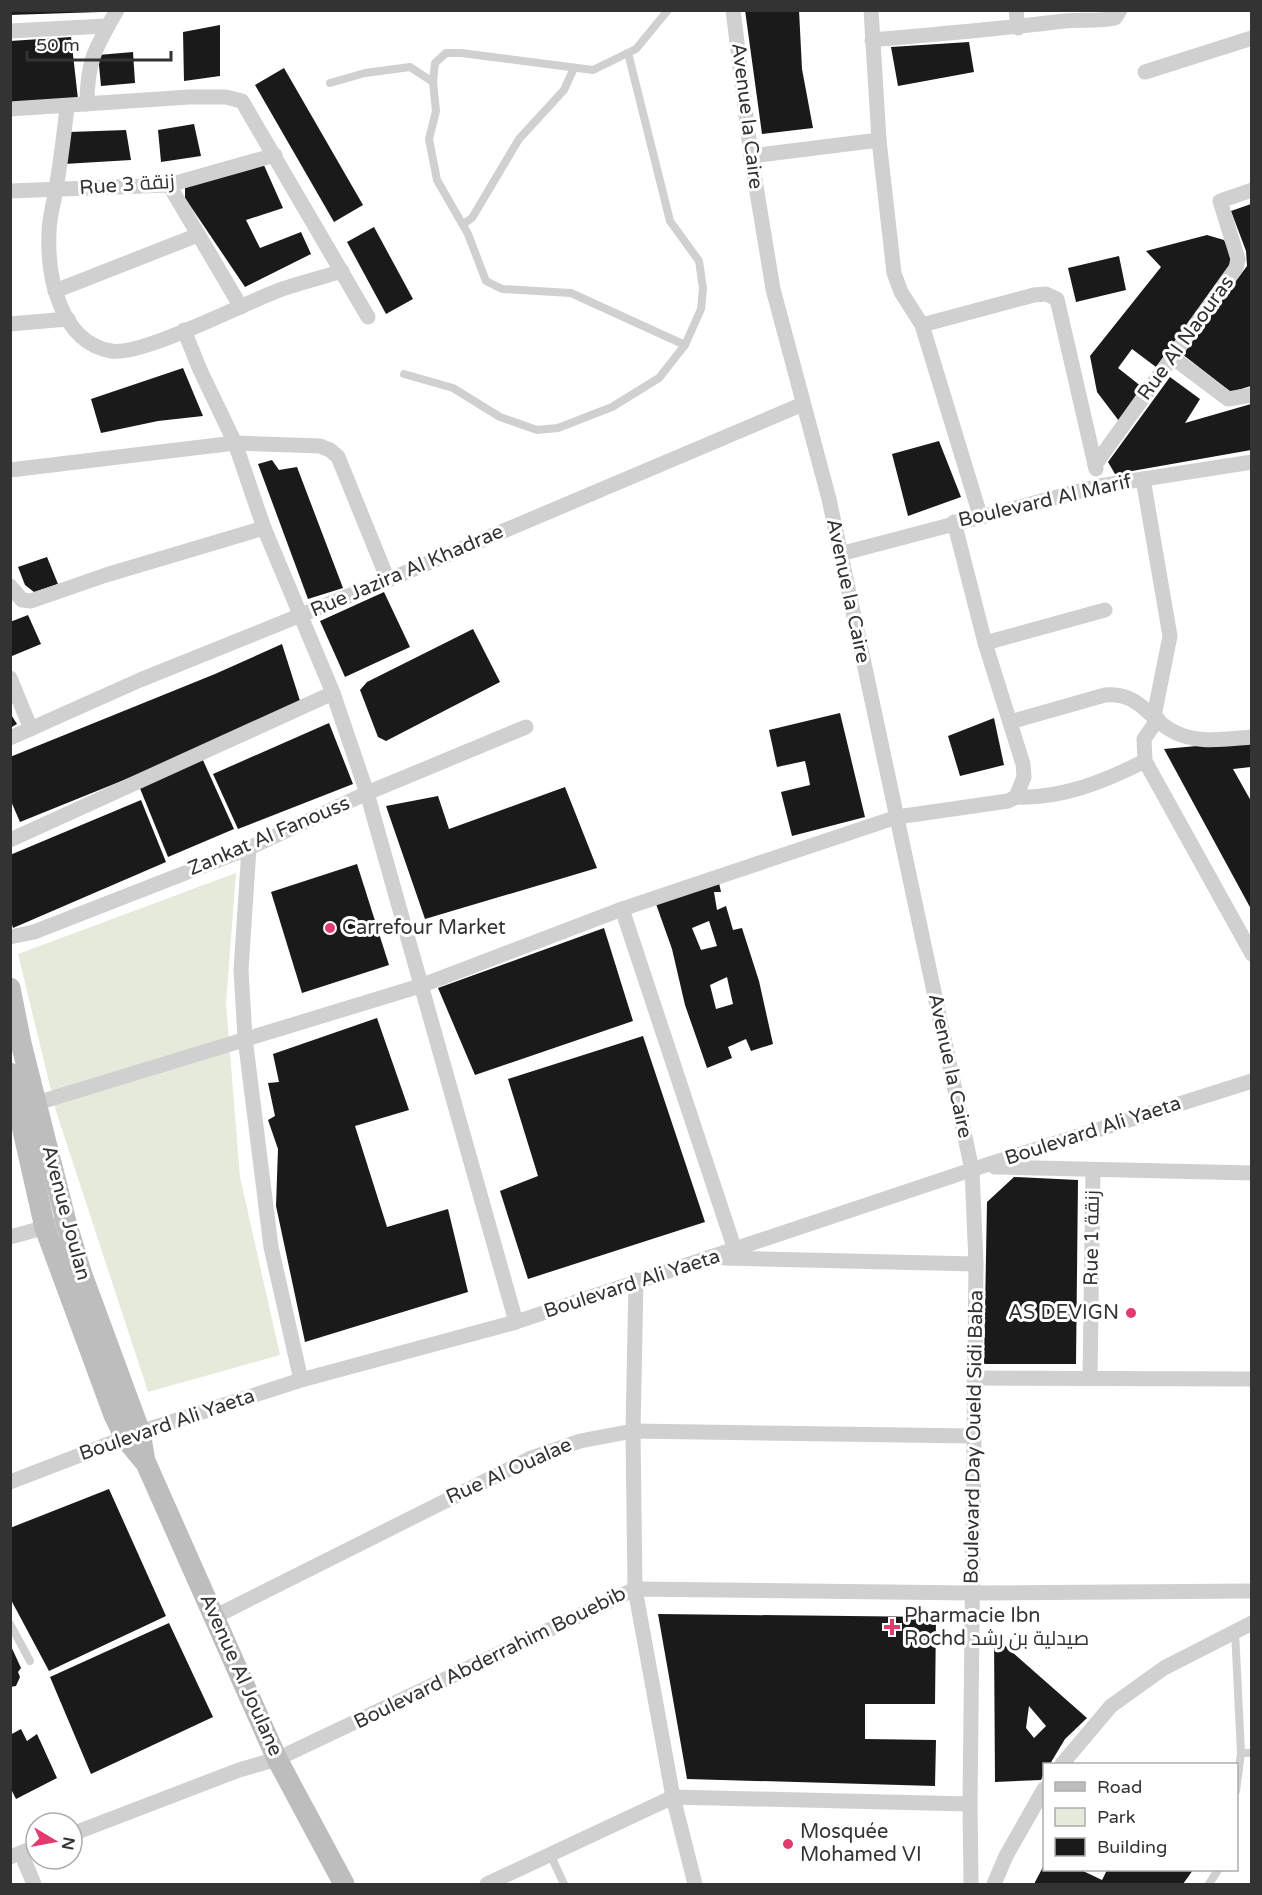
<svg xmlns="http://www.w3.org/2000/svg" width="1262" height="1895" font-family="'Varela Round',Cairo,sans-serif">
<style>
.green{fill:#e6eadb}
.building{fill:#1a1a1a;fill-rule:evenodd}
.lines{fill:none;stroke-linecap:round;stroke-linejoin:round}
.lane{stroke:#d0d0d0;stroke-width:8}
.street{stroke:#d0d0d0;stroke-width:15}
.secondary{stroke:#bdbdbd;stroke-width:21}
.poi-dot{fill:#e43a6e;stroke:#fff;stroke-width:2}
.labels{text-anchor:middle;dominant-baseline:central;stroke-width:6;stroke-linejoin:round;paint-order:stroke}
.street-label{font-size:20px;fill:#333;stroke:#fff}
.poi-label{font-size:20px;fill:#333;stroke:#fff;text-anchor:start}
</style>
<rect width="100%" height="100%" fill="#fff"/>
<polygon class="green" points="236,873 226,1003 240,1177 280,1355 148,1392 56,1111 18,954"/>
<g class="building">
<polygon points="10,10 100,10 100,12 10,15"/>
<polygon points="745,10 799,10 802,69 813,128 762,134"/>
<polygon points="220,25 220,76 184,81 183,32"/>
<polygon points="71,37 78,99 10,103 10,41"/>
<polygon points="969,42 974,72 898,86 891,47"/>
<polygon points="133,52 135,83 101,86 98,55"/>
<polygon points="284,68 363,205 334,222 255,85"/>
<polygon points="194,124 201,156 161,162 158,130"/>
<polygon points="126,130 131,160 64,164 69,132"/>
<polygon points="263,163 283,208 246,220 260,248 301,232 311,254 245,287 185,198 185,187"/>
<polygon points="1251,204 1251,386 1231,392 1182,354 1247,266 1246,251 1231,211"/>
<polygon points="374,227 413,299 386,314 347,242"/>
<polygon points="1207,235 1224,240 1229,249 1231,265 1156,367 1132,349 1118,368 1142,387 1119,421 1097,392 1090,356 1161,267 1146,251"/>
<polygon points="1119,256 1126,290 1076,302 1068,268"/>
<polygon points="183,368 203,416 158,421 101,433 91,399"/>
<polygon points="1170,377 1200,399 1185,423 1251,404 1251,450 1115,474 1108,462"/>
<polygon points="939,441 961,497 908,516 892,454"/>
<polygon points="272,460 279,470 297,467 343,588 308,599 258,464"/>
<polygon points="47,557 58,584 34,592 25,585 18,567"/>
<polygon points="384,592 410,647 345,677 320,621"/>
<polygon points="28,615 41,644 12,656 10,622"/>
<polygon points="473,629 500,682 386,741 378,737 360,690 367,682"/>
<polygon points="282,644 301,704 238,734 20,822 10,799 10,757 215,674"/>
<polygon points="10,713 17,724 10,728"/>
<polygon points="840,713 865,817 792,836 781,792 810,785 808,774 805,761 777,767 769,730"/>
<polygon points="994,718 1004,765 960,776 948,736"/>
<polygon points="329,723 353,784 238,829 213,774"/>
<polygon points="1251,741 1251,767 1233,769 1251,801 1251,909 1164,749"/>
<polygon points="202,758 234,829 168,857 139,786"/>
<polygon points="565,787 597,868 425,919 386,806 438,796 449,829"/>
<polygon points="141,800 166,862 13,928 10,918 10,855"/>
<polygon points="357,864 389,965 302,993 271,892"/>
<path d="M719 883 721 892H714L717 910 726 906 733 930 742 928 759 981 773 1044 751 1051 746 1039 728 1047 732 1058 707 1068 685 1005 672 949 656 904ZM709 921 717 946 701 950 692 928ZM727 977 733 1004 716 1009 710 985Z"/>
<polygon points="604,928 633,1021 475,1075 438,988"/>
<polygon points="377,1018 409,1110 355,1126 387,1227 448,1209 468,1292 305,1342 276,1206 278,1149 268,1120 275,1116 268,1083 279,1082 273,1054"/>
<polygon points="643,1036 705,1222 528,1279 500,1191 538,1176 508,1079"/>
<polygon points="1014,1177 1078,1180 1076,1364 984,1364 987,1202"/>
<polygon points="109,1489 166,1616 49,1671 10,1598 10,1528"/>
<polygon points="658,1614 936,1617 935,1704 865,1704 865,1739 936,1740 935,1786 687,1779"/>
<polygon points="169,1623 213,1717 91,1774 50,1677"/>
<path d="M994 1636 1087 1718 1065 1739 1050 1764H1044V1773L1041 1780 995 1782ZM1029 1706 1046 1726 1034 1738 1026 1728Z"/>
<polygon points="10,1644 21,1668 18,1672 20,1677 16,1686 10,1687"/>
<polygon points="21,1729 27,1741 37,1734 57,1778 16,1799 10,1787 10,1735"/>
<polygon points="1044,1865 1044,1870 1081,1870 1102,1880 1107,1870 1193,1870 1183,1884 1034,1884"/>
</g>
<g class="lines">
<g class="lane">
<polyline points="668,10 636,49 593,70 461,53 446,53 435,63 433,82 436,111 429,139 437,180 468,234 486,281 502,289 571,293 685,345"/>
<polyline points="330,83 365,73 410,67 433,82"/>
<polyline points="463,224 472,218 519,139 564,90 574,68"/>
<polyline points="404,374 453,388 500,417 537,430 558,428 612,407 659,378 685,345 701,309 703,288 699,261 670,221 628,53"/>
<polyline points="10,1624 30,1661"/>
<polyline points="1235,1631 1241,1753 1236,1791"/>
<polyline points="1241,1753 1252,1753"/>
<polyline points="551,1856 564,1884"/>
<polyline points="1209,1884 1218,1870"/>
</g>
<g class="street">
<polyline points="733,10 751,156 773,289 829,499 972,1170 976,1264 970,1804 971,1884"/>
<polyline points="871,10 879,140 894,273 901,292 922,325 980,515"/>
<polyline points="1016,10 1018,28"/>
<polyline points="10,31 106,26"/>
<path d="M872 40C937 34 1000 29 1064 21 1081 19 1098 22 1115 18L1120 10"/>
<polyline points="1145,72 1252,38"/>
<path d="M87 104C87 60 96 47 117 10"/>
<path d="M67 107C64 134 61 161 56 188 54 203 49 217 49 233 47 276 60 342 111 351 142 356 243 304 277 291 298 283 321 278 342 271"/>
<polyline points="10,109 189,97 226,97 242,101 368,317"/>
<polyline points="751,156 879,140"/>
<polyline points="169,185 241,307"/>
<polyline points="10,191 169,185 275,155"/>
<polyline points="55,291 198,235"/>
<polyline points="10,324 68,319"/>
<polyline points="922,325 1034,295 1046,294 1057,299 1096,469"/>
<polyline points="184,330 200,370 235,443 264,528 333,693 367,793 516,1322"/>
<polyline points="1172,357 1228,399 1252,395"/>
<polyline points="1095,465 1236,268 1238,259 1220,201 1252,190"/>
<polyline points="10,470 235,443 320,446 330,450 338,457 388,580"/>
<polyline points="1143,479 1170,636 1154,716"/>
<polyline points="840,554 1099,486 1252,462"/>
<polyline points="10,586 22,600 31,601 106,575 264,528"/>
<polyline points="985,643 1105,610"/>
<polyline points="10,678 31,729"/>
<polyline points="1158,719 1144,739 1145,761 1252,954"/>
<path d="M1010 722 1105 695C1139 693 1144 713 1169 729 1194 745 1224 739 1252 737"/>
<polyline points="10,738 140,680 388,580 803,404"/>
<path d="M1016 797C1062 799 1105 781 1145 761"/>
<polyline points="10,840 333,693"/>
<polyline points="249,848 241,970 245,1038 271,1247 301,1380"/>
<polyline points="622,909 735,1250"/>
<polyline points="10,937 34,932 249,848 367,793 526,727"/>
<polyline points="27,1106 420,986 622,909 897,817 1008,801 1016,797 1024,777 1023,764 985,643 954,522"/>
<polyline points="995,1167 1252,1173"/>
<polyline points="10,1237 54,1225"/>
<polyline points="725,1258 976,1264"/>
<polyline points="636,1280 633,1431 635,1589 673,1797 695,1884"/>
<polyline points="974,1378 1252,1379"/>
<polyline points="1090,1378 1093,1170"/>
<polyline points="10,1482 140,1432 301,1380 516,1322 983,1166 1252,1081"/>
<polyline points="216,1616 531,1458 580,1441 633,1431 973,1436"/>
<polyline points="1062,1764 1111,1706 1164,1668 1252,1623"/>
<polyline points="72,1834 239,1770 277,1759 635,1589 972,1593 1252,1591"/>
<polyline points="21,1853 34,1884"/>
<polyline points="10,1857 36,1847"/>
<polyline points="487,1884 673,1797 970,1804"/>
<polyline points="994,1884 1006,1856 1044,1789"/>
</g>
<g class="secondary">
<polyline points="10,988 21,1043 66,1222 81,1272 140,1432 145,1461 277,1759 344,1884"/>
<polyline points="10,1073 45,1228 114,1415 125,1438 144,1461"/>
</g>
</g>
<g class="poi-dot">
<circle cx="330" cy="928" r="6"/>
<circle cx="1131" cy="1313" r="6"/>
<path d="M889 1618h6v6h6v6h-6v6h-6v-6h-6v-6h6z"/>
<circle cx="788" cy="1844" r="6"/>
</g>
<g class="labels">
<g class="street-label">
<text transform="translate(747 116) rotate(83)">Avenue la Caire</text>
<text transform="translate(127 185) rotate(-4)">Rue 3 زنقة</text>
<text transform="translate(1186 338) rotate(-54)">Rue Al Naouras</text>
<text transform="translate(1045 501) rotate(-13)">Boulevard Al Marif</text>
<text transform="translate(407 571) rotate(-23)">Rue Jazira Al Khadrae</text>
<text transform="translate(848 591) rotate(78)">Avenue la Caire</text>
<text transform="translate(269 836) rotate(-23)">Zankat Al Fanouss</text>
<text transform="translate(950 1066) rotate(78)">Avenue la Caire</text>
<text transform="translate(1093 1131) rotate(-18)">Boulevard Ali Yaeta</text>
<text transform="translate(66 1213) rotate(75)">Avenue Joulan</text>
<text transform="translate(1092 1238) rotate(-89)">Rue 1 زنقة</text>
<text transform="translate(632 1284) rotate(-18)">Boulevard Ali Yaeta</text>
<text transform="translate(167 1425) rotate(-19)">Boulevard Ali Yaeta</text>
<text transform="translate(974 1437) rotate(-89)">Boulevard Day Oueld Sidi Baba</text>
<text transform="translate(509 1471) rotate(-24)">Rue Al Oualae</text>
<text transform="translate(490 1658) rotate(-26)">Boulevard Abderrahim Bouebib</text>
<text transform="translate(241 1675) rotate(66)">Avenue Al Joulane</text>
</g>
<g class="poi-label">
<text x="342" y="928">Carrefour Market</text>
<text x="1119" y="1313" text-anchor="end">AS DEVIGN</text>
<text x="904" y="1616">Pharmacie Ibn<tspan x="904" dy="23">Rochd صيدلية بن رشد</tspan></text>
<text x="800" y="1832">Mosquée<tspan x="800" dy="23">Mohamed VI</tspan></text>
</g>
</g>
<rect width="1262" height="1895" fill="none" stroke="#333333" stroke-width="24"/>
<rect x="1043" y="1763" width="195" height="108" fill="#ffffff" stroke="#adadad" stroke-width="1.5"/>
<rect x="1055" y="1782" width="30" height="9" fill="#bdbdbd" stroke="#adadad" stroke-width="1.5"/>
<text x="1097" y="1793" font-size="18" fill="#333333">Road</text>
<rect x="1055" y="1808" width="30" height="18" fill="#e6eadb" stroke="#adadad" stroke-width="1.5"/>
<text x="1097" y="1823" font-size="18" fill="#333333">Park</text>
<rect x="1055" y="1838" width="30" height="18" fill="#1a1a1a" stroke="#adadad" stroke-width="1.5"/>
<text x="1097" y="1853" font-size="18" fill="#333333">Building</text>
<g transform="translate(54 1841) rotate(100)"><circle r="28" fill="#ffffff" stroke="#adadad" stroke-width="1.5"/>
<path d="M0-4.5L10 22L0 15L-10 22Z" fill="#e43a6e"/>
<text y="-9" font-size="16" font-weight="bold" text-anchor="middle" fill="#333333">N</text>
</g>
<path d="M27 51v9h144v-9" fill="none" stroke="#333333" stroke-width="3"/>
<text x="36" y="51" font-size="18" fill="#333333" stroke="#ffffff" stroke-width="4.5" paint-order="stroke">50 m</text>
</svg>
